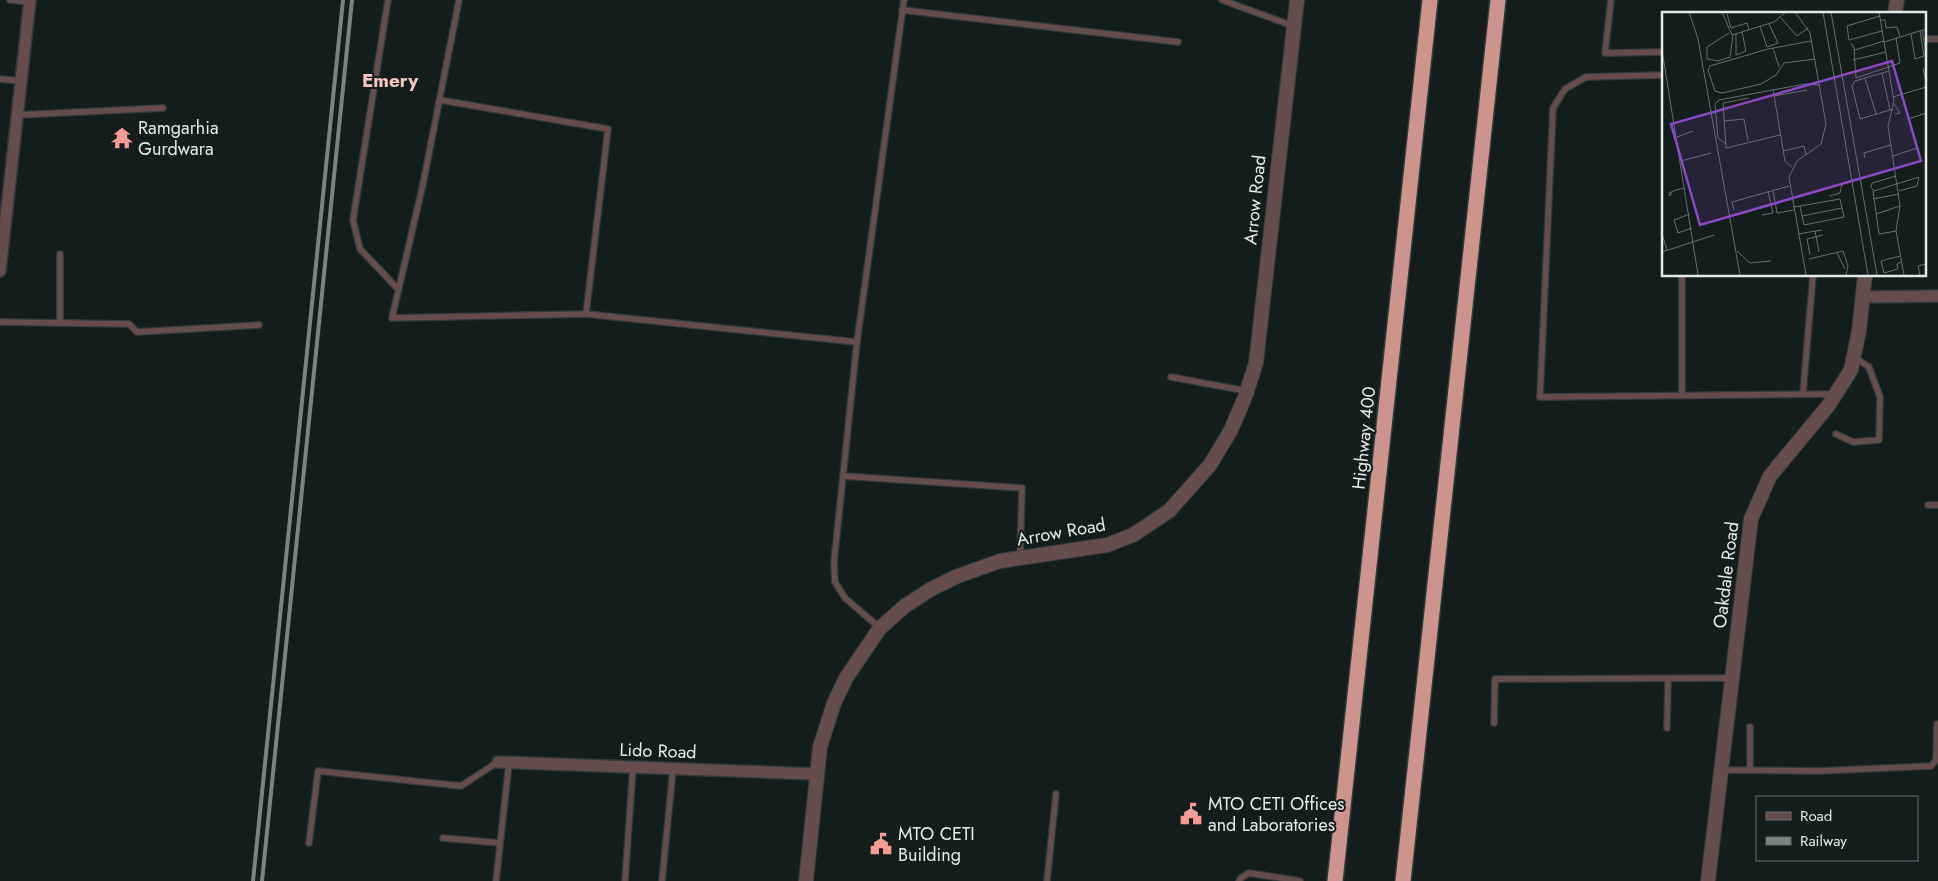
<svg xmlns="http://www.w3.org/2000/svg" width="1938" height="881" font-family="Jost,sans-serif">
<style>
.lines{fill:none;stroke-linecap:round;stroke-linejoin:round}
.service-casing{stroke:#303a39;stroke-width:8}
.minor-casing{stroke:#303a39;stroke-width:14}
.tertiary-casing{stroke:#303a39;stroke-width:16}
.motorway-casing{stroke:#303a39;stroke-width:18}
.service{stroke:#644d4b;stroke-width:5.5}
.minor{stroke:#644d4b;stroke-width:11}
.tertiary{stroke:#644d4b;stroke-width:14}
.motorway{stroke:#cd948e;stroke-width:15}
.rail{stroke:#7a8282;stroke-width:4}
.labels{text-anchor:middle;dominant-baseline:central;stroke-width:4;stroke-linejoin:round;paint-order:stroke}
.poi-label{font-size:18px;fill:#e5ebeb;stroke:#131d1c;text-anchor:start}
.street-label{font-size:18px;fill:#e5ebeb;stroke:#131d1c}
.neighbourhood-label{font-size:19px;font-weight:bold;fill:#f9c5c0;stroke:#131d1c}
.inset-road{fill:none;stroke:#676f6f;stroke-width:1}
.view{fill:#8b49c6;fill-opacity:0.15;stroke:#8b49c6;stroke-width:2.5}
.inset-edge{fill:none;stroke:#e5ebeb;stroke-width:2.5}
</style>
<rect width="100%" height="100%" fill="#131d1c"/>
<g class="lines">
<g class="service-casing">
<g id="service">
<polyline points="10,0 30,2"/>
<polyline points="388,0 353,220 360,249 398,289"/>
<polyline points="459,0 423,184 392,318 586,314 857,342"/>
<polyline points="1222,0 1293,26"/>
<polyline points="1611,0 1605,53 1663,52"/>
<polyline points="902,10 1178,42"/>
<polyline points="1924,39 1938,39"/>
<polyline points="1663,75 1586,77 1565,89 1553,108 1540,397 1835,394"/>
<polyline points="0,79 22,81"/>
<polyline points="440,100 608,129 586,314"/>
<polyline points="18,115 163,108"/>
<polyline points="60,254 60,323"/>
<polyline points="1682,275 1682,395"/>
<polyline points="0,322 129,324 137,332 259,325"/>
<polyline points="1171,377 1247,391"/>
<polyline points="1803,393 1813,275"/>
<polyline points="1836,434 1853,442 1879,440 1880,397 1869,367 1854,357"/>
<polyline points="843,476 1022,488 1020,558"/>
<polyline points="1928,505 1938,505"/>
<polyline points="880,628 845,598 835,582 834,562 857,342 904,0"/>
<polyline points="1494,723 1495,679 1732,678"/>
<polyline points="1667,728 1668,679"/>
<polyline points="1722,770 1819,771 1931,766 1936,760 1937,724"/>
<polyline points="1750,770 1750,727"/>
<polyline points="443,838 500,843"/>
<polyline points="309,843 318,771 461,786 498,762"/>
<polyline points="496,881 509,763"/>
<polyline points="625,881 633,767"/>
<polyline points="662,881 673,769"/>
<polyline points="1047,881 1056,794"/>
<polyline points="1239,881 1241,878 1249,873 1300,881"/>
</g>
</g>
<g class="minor-casing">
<g id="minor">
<polyline points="0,271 30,0"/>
<polyline points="1863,297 1938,296"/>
<polyline points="498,762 816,774"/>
</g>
</g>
<g class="tertiary-casing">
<g id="tertiary">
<polyline points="1895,14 1897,0"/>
<polyline points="806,881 820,747 834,703 846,678 880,628 905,606 931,589 958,576 1000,561 1107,545 1133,535 1169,511 1210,465 1231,430 1245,397 1256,363 1297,0"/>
<polyline points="1708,881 1751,519 1770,476 1828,406 1851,370 1859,331 1865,275"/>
</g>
</g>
<g class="motorway-casing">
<g id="motorway">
<polyline points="1335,881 1430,0"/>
<polyline points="1403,881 1498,0"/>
</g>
</g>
<use href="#service" class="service"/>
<use href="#minor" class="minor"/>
<use href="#tertiary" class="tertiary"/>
<use href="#motorway" class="motorway"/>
<g class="rail">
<polyline points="253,881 343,0"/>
<polyline points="262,881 352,0"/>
</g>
</g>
<defs>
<g id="temple-bare" transform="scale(1.725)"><path d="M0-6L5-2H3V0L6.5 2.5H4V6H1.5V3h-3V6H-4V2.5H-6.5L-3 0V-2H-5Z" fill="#f59c95" stroke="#131d1c" stroke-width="2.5" paint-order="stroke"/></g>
<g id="civic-bare" transform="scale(1.725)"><path d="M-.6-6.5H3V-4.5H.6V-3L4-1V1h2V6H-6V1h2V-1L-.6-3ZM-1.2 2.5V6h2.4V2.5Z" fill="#f59c95" stroke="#131d1c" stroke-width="2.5" paint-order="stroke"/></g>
</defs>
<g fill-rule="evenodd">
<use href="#temple-bare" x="122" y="138"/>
<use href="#civic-bare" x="1191" y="814"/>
<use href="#civic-bare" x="881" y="844"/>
</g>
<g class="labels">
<g class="poi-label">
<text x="138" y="128">Ramgarhia<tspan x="138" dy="21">Gurdwara</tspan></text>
<text x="1208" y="804">MTO CETI Offices<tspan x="1208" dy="21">and Laboratories</tspan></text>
<text x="898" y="834">MTO CETI<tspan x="898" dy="21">Building</tspan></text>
</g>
<g class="street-label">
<text transform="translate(1255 200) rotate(-84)">Arrow Road</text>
<text transform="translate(1364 438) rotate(-84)">Highway 400</text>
<text transform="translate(1061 532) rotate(-10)">Arrow Road</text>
<text transform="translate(1726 575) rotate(-83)">Oakdale Road</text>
<text transform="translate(658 751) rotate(2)">Lido Road</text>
</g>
<g class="neighbourhood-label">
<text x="390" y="80">Emery</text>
</g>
</g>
<g transform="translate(1662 12)">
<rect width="264" height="264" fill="#131d1c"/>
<path class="inset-road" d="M27 0 36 27 78 263M60 0 70 23 112 10 124 0M133 0 148 21 164 112 159 132 135 149 127 165 144 263M161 0 206 263M169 0 215 263M217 0 232 89 226 114 238 194 234 219 242 263M65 2 69 16 85 11 87 18M218 4 185 14 187 28 220 19M119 6 135 24 146 16M219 8H223L224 16 235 15 238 25M98 14 105 35 116 31 107 12M260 18 264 41M67 21 45 35V47L56 49 68 45 71 23M74 22V43L84 39 80 20M249 22 253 47 262 44 258 19M149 29 106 37 48 54 46 58 53 79 60 81 99 72 114 63 122 51 153 47M222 30 264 17M189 31 193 38 222 29M111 36 117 55M192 37 194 66 238 51 234 26M0 38 36 263M191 48 224 40M261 56 264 71M227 59 193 69 190 74 198 107 231 97M220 61 228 98M203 66 214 102M111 77 123 149 130 155M112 84 145 78M231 85 264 75M87 86 61 91 64 136 118 123M232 92 238 101 233 102M246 107 264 101M62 109 82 107 86 129M15 125 31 119M64 132 56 126 53 92 57 88 143 72 158 73M121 139 142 134 144 143M231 144 255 136 254 131M203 146 202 141 229 133M19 149 49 141M234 164 210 171 209 175 212 179 257 165 255 174 237 179M111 178 115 201 132 198M211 179 217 222 234 219M10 180 8 184 7 181 14 178 23 176M168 184 178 181 180 171 189 170M211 187 237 182M131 195 138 194 142 213 182 205 178 187 138 194M72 198 70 190 127 174M28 202 12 208 16 221 30 216M214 202 238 194M100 203 111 201 106 179M140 204 180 196M153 219 157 240M0 222 5 238M136 222 160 218M75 239 88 251 109 249M0 240 52 223M175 241 183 257M148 243 145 227 161 223M238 244 219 249 222 261 236 257 235 252 239 250M147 247 181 239 186 254 184 263M258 263 256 254 264 252"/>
<path class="view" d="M230 49 259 149 38 213 9 112Z"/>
<rect width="264" height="264" class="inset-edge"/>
</g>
<rect x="1756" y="796" width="162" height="65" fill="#131d1c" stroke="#676f6f"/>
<rect x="1766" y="812" width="25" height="8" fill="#644d4b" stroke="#676f6f"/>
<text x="1800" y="821" font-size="15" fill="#e5ebeb">Road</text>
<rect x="1766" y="837" width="25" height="8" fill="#7a8282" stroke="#676f6f"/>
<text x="1800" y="846" font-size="15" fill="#e5ebeb">Railway</text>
</svg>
